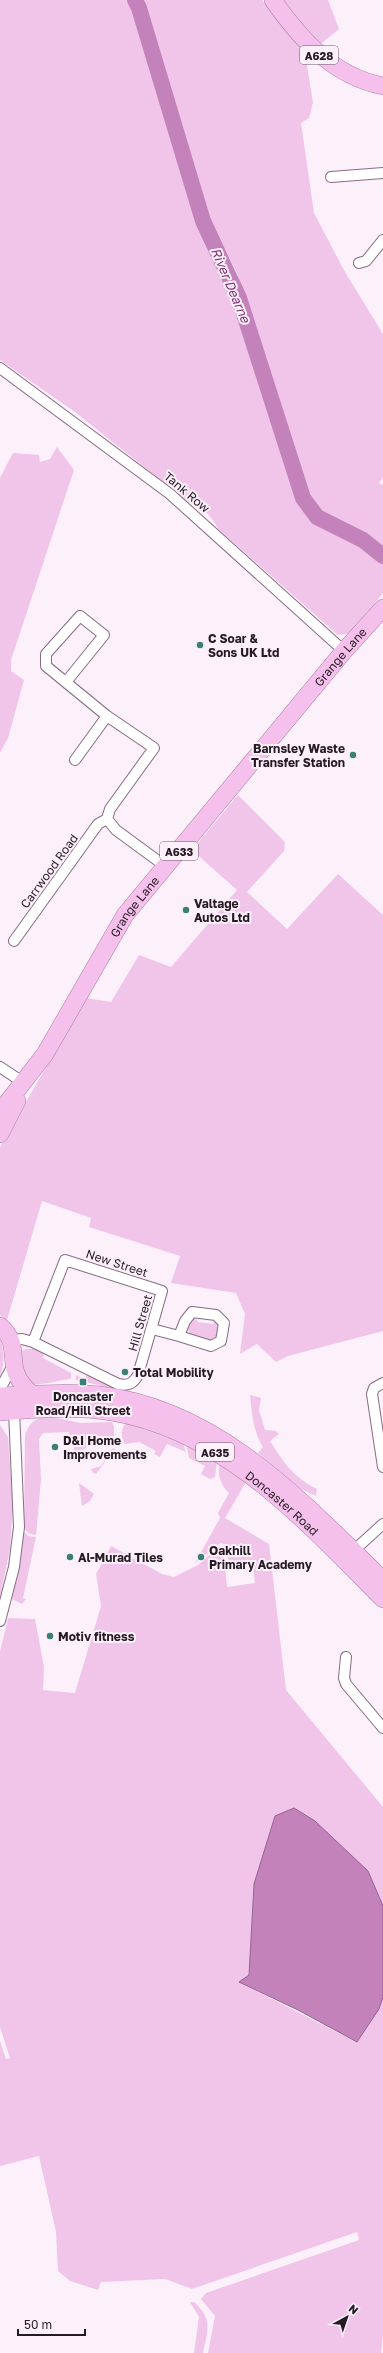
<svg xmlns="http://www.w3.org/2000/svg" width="383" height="2353" font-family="'Golos Text',sans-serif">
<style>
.green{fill:#f1c5e9}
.water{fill:#c482ba;stroke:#95638d}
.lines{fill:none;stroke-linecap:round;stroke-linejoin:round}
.river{stroke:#c482ba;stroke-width:16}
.minor-casing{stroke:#886c83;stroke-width:12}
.trunk-casing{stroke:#ab7ca3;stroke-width:18}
.minor{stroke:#fff;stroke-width:10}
.trunk{stroke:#f6c0ec;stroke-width:17}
.poi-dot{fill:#3b8075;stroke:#fcf0fa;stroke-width:1.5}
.labels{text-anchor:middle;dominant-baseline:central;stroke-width:4;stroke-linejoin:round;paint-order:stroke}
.shield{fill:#fcf0fa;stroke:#665b64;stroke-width:1}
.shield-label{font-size:11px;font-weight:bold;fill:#261b24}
.street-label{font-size:12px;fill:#261b24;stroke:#fcf0fa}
.poi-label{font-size:12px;font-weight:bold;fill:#261b24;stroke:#fcf0fa;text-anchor:start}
.water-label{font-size:13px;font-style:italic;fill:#813278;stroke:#fcf0fa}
</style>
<rect width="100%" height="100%" fill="#fcf0fa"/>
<g class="green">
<path d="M0 0H262L305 53 313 103 309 118 301 123 314 213 345 272 383 334V477L379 483 383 485V550L370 537 321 513 305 485 237 273 225 249 218 262 235 299 300 500 315 521 361 545 383 560V593L352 633 338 635 218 529C213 518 201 504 188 502L75 412 0 360Z"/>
<polygon points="282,0 328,0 339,29 317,47"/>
<polygon points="57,447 74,470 11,660 11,671 24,680 8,738 0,753 0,478 13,453 39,455 40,462 50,459"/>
<polygon points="238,795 285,842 284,851 247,892 287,929 338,874 383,915 383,1331 288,1356 276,1362 257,1344 240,1354 245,1314 236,1293 171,1283 180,1256 89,1227 91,1218 42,1201 7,1320 0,1315 0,1147 86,998 111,1002 139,955 171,967 237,890 192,850"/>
<polygon points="194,1317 198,1322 214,1324 212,1318 220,1324 219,1336 212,1342 190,1335 187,1327"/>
<path d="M0 1338C4 1350 5 1364 0 1376Z"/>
<path d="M27 1349H34L44 1354 43 1358 71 1373V1379C55 1380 38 1389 23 1381L19 1356 22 1351Z"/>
<polygon points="90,1374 113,1386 111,1388 76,1380 76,1375 84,1379 87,1375"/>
<path d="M250 1395 261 1398 259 1410 265 1430 276 1431 279 1434 270 1441C284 1463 293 1477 317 1489L316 1496 301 1489 258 1453 263 1447C253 1431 252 1414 250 1395Z"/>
<path d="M48 1416 81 1423 112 1422 114 1427V1439C109 1442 104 1440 99 1441 87 1443 81 1452 75 1461L73 1442 68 1438 69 1432 43 1433 39 1439 41 1480 36 1535 30 1534 24 1529 25 1435C30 1422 34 1419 48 1416Z"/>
<path d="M126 1423 156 1431 183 1443 186 1452 167 1444 160 1457 154 1454 156 1451 139 1442 125 1444C121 1437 120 1430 126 1423Z"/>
<polygon points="0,1425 8,1437 13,1505 10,1549 0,1597"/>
<polygon points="189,1445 217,1462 215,1477 210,1479 201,1474 205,1466 189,1458 187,1448"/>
<polygon points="114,1448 118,1453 115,1458 110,1455 96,1474 93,1473 91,1469 101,1466 106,1458 103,1454"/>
<path d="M220 1464 246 1482 225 1518 269 1544 286 1690 383 1807V1906L368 1871 254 1884 249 1975 239 1982 356 2042 379 2009 383 1997V2336L381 2353H208L215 2316 201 2299 206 2293 359 2240 357 2232 192 2289 165 2279 101 2282 98 2290 70 2281 58 2271 56 2232 39 2156 0 2166V2041L6 2059 10 2058 0 2027V1652L8 1618 35 1619 44 1667 43 1690 75 1693 101 1606 96 1574 111 1546 162 1574 174 1577 198 1565 220 1546 223 1547 227 1587 255 1583 252 1560 229 1563 226 1545 221 1543 195 1563 220 1518 218 1513 229 1493C222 1488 216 1472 220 1464Z"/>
<polygon points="79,1483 94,1494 90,1501 82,1506"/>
<polygon points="24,1532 29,1536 36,1537 23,1598 26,1599 22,1604 12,1599"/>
<path d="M190 2302H194C213 2319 208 2330 203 2353H194L199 2317Z"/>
</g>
<polygon class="water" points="294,1808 315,1821 368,1871 383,1906 383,1997 379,2009 357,2042 298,2010 239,1982 249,1975 254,1884 275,1816"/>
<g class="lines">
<polyline class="river" points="135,0 139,8 203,221 239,298 303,498 317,517 363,540 383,556"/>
<g class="minor-casing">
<g id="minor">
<polyline points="331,177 383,173"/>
<polyline points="359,263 366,261 383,240"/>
<polyline points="0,368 170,494 344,651"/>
<polyline points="66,682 104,635 80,616 46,654 46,666 107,716 154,748 110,809 107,819 116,830 165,866"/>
<polyline points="75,760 107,716"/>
<polyline points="14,941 98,824 107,819"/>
<polyline points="0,1067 24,1083"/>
<polyline points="152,1329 179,1336 185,1321 192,1312 216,1315 224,1323 221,1341 211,1346 179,1336"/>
<path d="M11 1340 22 1339 33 1342 118 1384C128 1386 133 1384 138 1375L162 1291 65 1260 33 1342"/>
<polyline points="383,1383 374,1388 372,1394 383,1467"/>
<polyline points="0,1389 11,1369"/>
<polyline points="350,1554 383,1524"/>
<polyline points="0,1621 14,1567 19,1527 14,1411"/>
<polyline points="346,1657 344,1678 346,1684 383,1728"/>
</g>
</g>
<g class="trunk-casing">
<g id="trunk">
<path d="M273 0C301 40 333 76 383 86"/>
<path id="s1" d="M0 1112 45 1054 125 915 344 651 383 608"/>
<polyline points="0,1134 17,1101"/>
<path d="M0 1326C25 1347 0 1368 32 1394"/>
<path d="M0 1396C34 1395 66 1391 100 1395 218 1409 302 1501 383 1580"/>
<path id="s2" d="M0 1412C37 1409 75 1406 112 1412 224 1430 306 1522 383 1599"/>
</g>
</g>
<use href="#minor" class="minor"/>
<use href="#trunk" class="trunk"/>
</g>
<g class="poi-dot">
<circle cx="200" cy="645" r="4"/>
<circle cx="353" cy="755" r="4"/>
<circle cx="186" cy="910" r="4"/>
<circle cx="125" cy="1372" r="4"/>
<rect x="79" y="1378" width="8" height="8" rx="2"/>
<circle cx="55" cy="1447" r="4"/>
<circle cx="70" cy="1557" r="4"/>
<circle cx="201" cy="1557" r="4"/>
<circle cx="50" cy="1636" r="4"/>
</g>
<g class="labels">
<g class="shield">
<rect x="300" y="46" width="38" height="18" rx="3"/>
<rect x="160" y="842" width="38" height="18" rx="3"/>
<rect x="196" y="1443" width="38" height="18" rx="3"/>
</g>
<g class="shield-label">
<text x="319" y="55">A628</text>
<text x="179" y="851">A633</text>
<text x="215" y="1452">A635</text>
</g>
<g class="street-label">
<text transform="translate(187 492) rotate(40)">Tank Row</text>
<text stroke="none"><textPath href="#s1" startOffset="570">Grange Lane</textPath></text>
<text transform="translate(49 871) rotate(-54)">Carrwood Road</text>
<text stroke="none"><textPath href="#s1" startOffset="246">Grange Lane</textPath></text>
<text transform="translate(117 1263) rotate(18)">New Street</text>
<text transform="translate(140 1323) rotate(-74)">Hill Street</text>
<text stroke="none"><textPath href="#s2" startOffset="308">Doncaster Road</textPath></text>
</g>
<g class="poi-label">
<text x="208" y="638">C Soar &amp;<tspan x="208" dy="14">Sons UK Ltd</tspan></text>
<text x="345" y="748" text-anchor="end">Barnsley Waste<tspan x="345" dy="14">Transfer Station</tspan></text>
<text x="194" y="903">Valtage<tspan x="194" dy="14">Autos Ltd</tspan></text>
<text x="133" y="1372">Total Mobility</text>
<text x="83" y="1396" text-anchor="middle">Doncaster<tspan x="83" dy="14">Road/Hill Street</tspan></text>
<text x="63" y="1440">D&amp;I Home<tspan x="63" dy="14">Improvements</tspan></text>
<text x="209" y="1550">Oakhill<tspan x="209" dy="14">Primary Academy</tspan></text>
<text x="78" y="1557">Al-Murad Tiles</text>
<text x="58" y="1636">Motiv fitness</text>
</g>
<g class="water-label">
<text transform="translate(231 285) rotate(67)">River Dearne</text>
</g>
</g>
<g transform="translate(347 2317) rotate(40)" stroke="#fcf0fa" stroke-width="3" paint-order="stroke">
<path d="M0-3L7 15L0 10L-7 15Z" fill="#261b24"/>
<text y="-6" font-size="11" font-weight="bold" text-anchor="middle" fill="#261b24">N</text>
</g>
<path d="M18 2329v6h67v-6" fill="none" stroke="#261b24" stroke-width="2"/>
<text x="24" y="2329" font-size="12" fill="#261b24" stroke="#fcf0fa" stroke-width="3" paint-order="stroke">50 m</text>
</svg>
